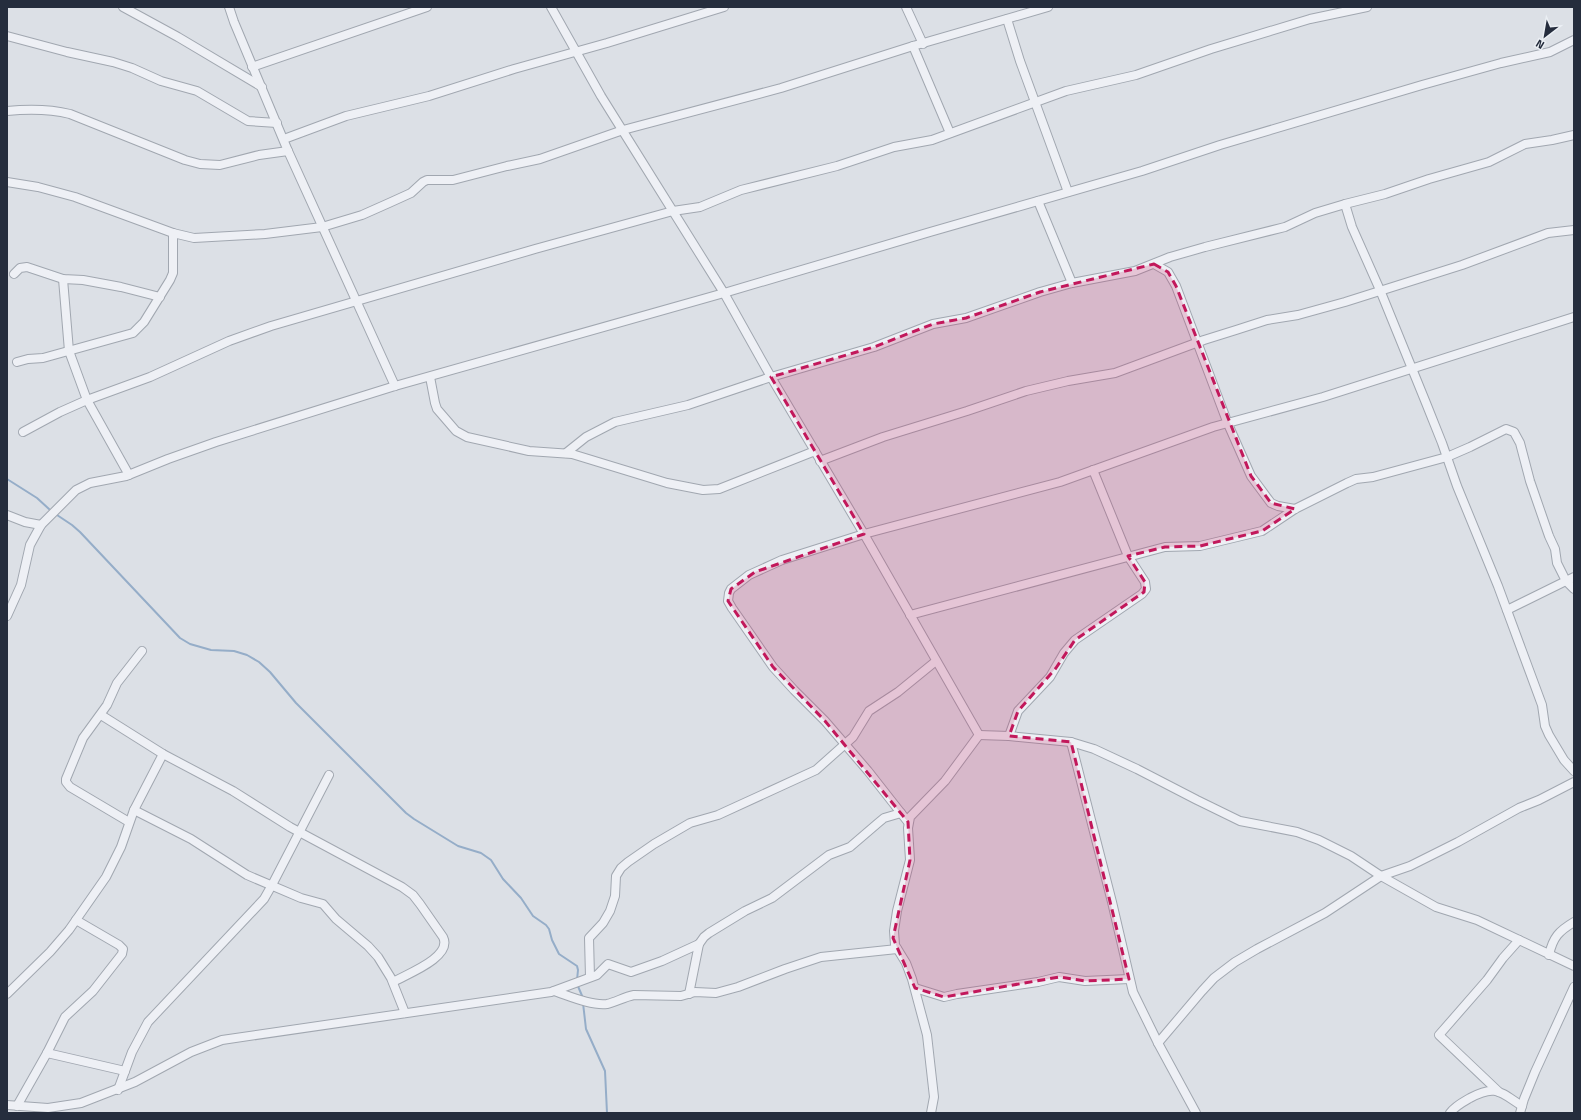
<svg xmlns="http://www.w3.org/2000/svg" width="1581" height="1120" font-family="'Titillium Web',sans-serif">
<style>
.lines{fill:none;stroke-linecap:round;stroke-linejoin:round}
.stream{stroke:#95adc8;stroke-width:2}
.minor-casing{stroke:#a1a7b0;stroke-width:10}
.minor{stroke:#eef0f5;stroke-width:8}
.marked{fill:#c2185b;fill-opacity:0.2;stroke:#c2185b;stroke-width:3;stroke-dasharray:8 5;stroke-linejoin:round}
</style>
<rect width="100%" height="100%" fill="#dce0e6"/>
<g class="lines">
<g class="stream">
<polyline points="7,479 37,498 49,509"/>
<polyline points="57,515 72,525 80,532 180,638 190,644 211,650 234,651 247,655 259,662 270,672 296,703 406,813 414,819 458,846 481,853 491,860 503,879 521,898 533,916 546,925 549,929 552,940 559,954 577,966 578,970 577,980"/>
<polyline points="577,984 583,998"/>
<polyline points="583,1003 586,1029 605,1071 607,1113"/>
</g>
<g class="minor-casing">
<g id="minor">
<polyline points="123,7 178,37 262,87"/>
<polyline points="229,7 234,22 288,151 395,386"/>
<polyline points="551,7 601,96 724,293 771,377 864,534 979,735"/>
<polyline points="906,7 923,44"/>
<polyline points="1007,19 1020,61 1068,192"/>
<polyline points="7,36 67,52 113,62 132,68 161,81 197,91 248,121 277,123"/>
<polyline points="913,46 950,133"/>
<polyline points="252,67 427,7"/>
<path d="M7 111C27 109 50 109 70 114L185 160 200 164 220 165 259 155 288 151"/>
<polyline points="284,139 346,116 429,96 514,69 607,43 724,7"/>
<polyline points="7,182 38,187 75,197 173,233 194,238 265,234 322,227 362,215 389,203 411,193 423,182 427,180 453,180 507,166 540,159 623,130 781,88 913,46 1048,7"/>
<polyline points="1038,201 1072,283"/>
<polyline points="1345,204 1352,227 1380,290 1426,403 1442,443 1457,486 1498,586 1542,705 1545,726 1549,735 1564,760 1574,771"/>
<polyline points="1154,264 1168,272 1176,286 1228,424 1251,476 1271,503 1278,506 1295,509"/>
<polyline points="14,274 20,268 27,267 63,279 83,280 121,287 160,297"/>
<polyline points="63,279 69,351 87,400 129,475"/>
<polyline points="17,362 28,359 43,358 133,333 144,322 170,280 173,273 173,233"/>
<polyline points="430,377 435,403 437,409 456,431 467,437 529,451 572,454 667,483 703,490 719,489 815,451"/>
<polyline points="23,432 60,412 87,400 150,377 229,341 271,326 535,249 673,211 700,207 741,190 837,166 894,147 932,140 1066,91 1136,75 1211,49 1310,19 1367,7"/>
<polyline points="566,453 586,437 615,422 688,405 771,377 874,347 933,324 966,318 1040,292 1072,283 1135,271 1170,257 1205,247 1285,227 1315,213 1345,204 1385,194 1429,179 1489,162 1525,144 1552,140 1574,135"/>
<polyline points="820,461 883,437 967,411 1026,391 1068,381 1115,373 1204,340 1236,330 1267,320 1298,315 1345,302 1462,265 1548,233 1574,230"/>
<polyline points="7,515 25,522 41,525"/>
<polyline points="1507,610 1574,577"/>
<polyline points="910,615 1165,547 1200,546 1262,531 1295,509 1347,483 1356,479 1373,477 1447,457 1470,447 1506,429 1514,432 1520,443 1530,481 1549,536 1555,549 1557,563 1566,581 1574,589"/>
<polyline points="7,616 21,585 30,545 41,525 76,490 90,483 126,476 168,459 216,442 395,386 724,293 930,232 1142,171 1220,145 1422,85 1501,63 1550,52 1574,40"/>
<path d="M101 715 163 754 233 791 290 827 402 887 413 895 420 904 443 937C453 957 407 974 393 982"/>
<polyline points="979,735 1009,736 1071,742 1094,749 1137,769 1197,800 1240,821 1297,832 1319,840 1351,856 1381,876 1436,907 1477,920 1574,966"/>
<polyline points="1009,736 1018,711 1050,677 1064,653 1075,640 1142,594 1146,589 1145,582 1128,556 1093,470"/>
<polyline points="1071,742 1112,902 1133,992 1158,1043 1196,1113"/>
<polyline points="134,810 191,839 247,875 301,898 323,904 336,919 368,946 378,957 391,978 405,1013"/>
<polyline points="129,822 70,787 66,782 66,779 83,738 107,705 117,683 142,651"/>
<polyline points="908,822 868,771 825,721 794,690 773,667 732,608 728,601 729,593 731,589 749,575 782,560 864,534 1060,482 1213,427 1323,397 1574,317"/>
<path d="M1549 955C1553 937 1559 931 1574 922"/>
<polyline points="590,977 589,938 603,923 610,911 615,896 616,876 621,868 628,862 654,844 690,823 718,815 816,770 853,737 869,711 898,692 936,661"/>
<polyline points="915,988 944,997 957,994 1038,982 1059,977 1085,981 1129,979"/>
<path d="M554 991C569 996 592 1006 607 1004 616 1002 624 997 634 995L681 996 695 992 716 993 738 987 785 969 821 957 897 949"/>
<polyline points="7,994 50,952 69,930 106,877 121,847 134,810 163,754"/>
<polyline points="689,994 699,944 704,937 709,933 745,911 772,898 829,855 850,847 878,823 884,818 901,813"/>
<polyline points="1158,1043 1202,991 1214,978 1235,962 1257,949 1325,913 1381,876 1410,866 1458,842 1519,808 1539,800 1574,782"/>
<polyline points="47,1053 125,1071"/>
<polyline points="118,1090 132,1052 148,1022 264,899 272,885 329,775"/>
<polyline points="1499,1092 1439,1035 1487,980 1503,958 1519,940"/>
<polyline points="7,1105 48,1108 81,1103 135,1082 191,1052 222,1040 551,992 597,975 608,964 631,972 662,961 699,944"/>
<polyline points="17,1106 47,1053 65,1017 93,991 122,954 123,949 119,945 76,920"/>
<polyline points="931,1113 934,1097 927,1035 912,979 906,963 895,945 894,931 897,911 910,860 908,828 910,817 945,781 979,735"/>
<path d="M1450 1113C1455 1106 1463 1102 1470 1098 1496 1084 1500 1092 1522 1106"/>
<polyline points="1520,1113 1524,1099 1535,1072 1574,987"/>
</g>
</g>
<use href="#minor" class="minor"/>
</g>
<path class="marked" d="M1154 264 1168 272 1176 286 1251 476 1271 503 1295 509 1262 531 1200 546 1165 547 1128 556 1145 582 1144 592 1075 640 1056 668 1018 711 1009 736 1071 742 1129 979 1085 981 1059 977 944 997 915 988 893 938 910 860 908 822 825 721 773 667 728 601 731 589 755 572 864 534 771 377 874 347 933 324 966 318 1040 292Z"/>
<rect width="1581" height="1120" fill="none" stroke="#252d3d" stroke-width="16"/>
<g transform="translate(1545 36) rotate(211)" stroke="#ebeff4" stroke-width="3" paint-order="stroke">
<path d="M0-3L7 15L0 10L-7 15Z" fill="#252d3d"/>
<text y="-6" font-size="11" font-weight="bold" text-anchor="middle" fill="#252d3d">N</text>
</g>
</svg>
